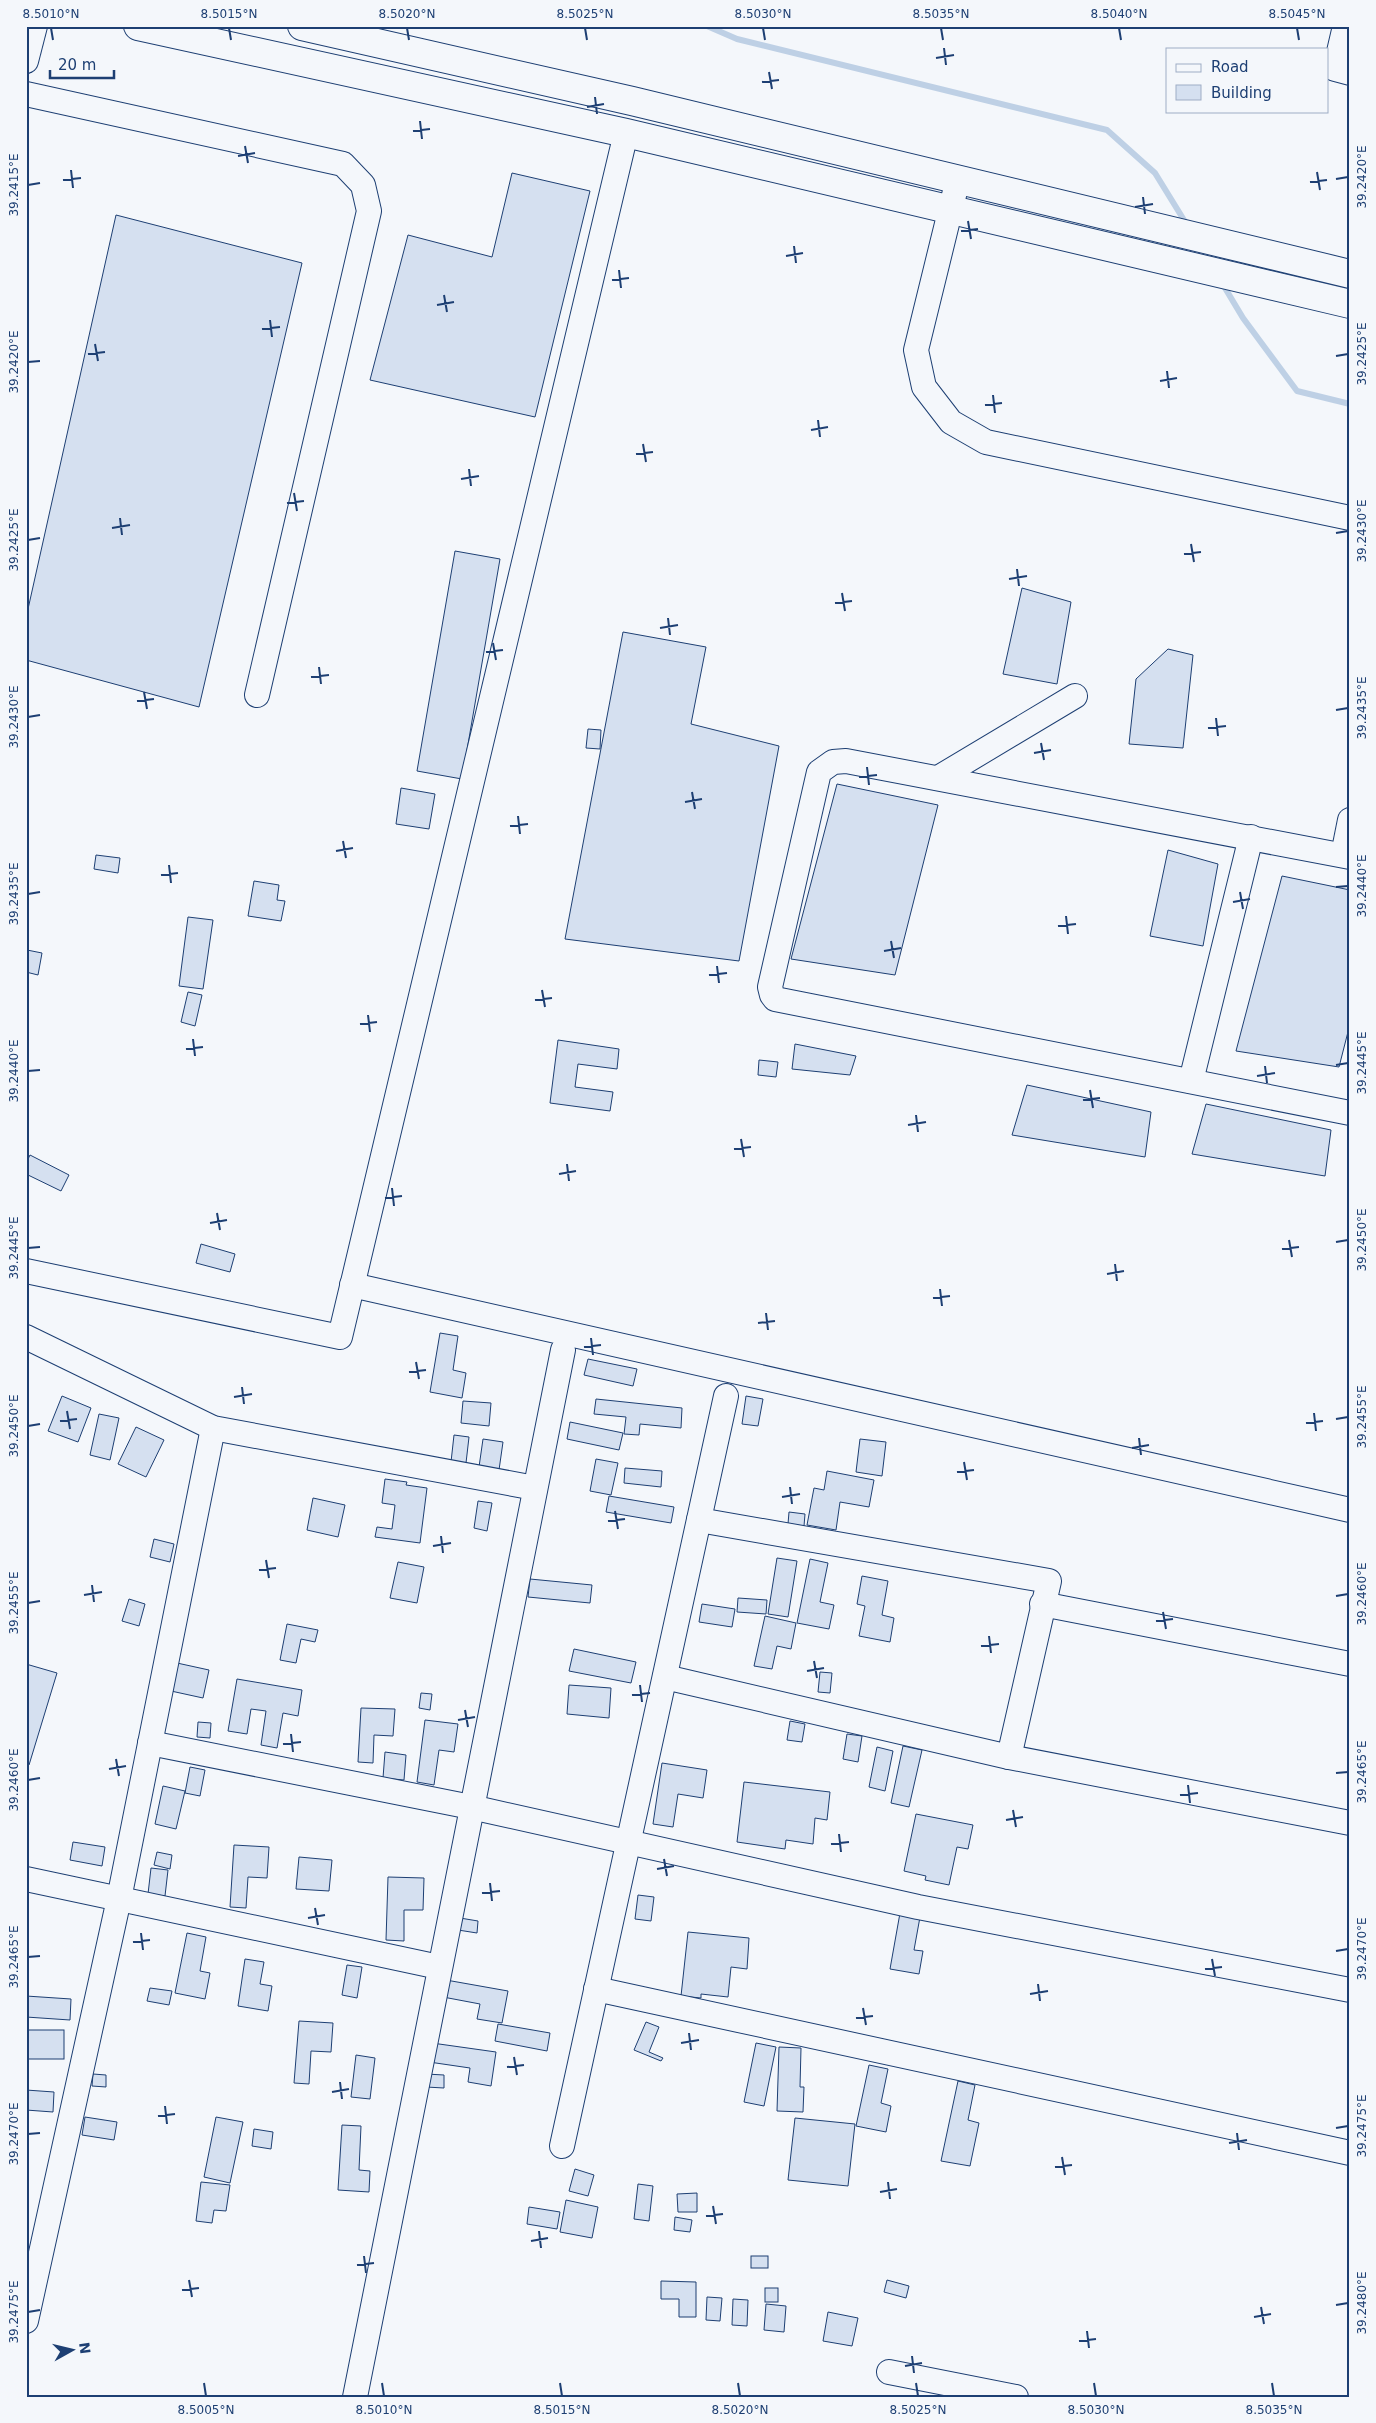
<svg xmlns="http://www.w3.org/2000/svg" width="1376" height="2423" font-family="'DejaVu Sans',sans-serif">
<style>
.lines{fill:none;stroke-linecap:round;stroke-linejoin:round}
.stream{stroke:#bed0e5;stroke-width:6}
.building{fill:#d5e0f0;stroke:#1d3f73}
.minor-casing{stroke:#1d3f73;stroke-width:26}
.major-casing{stroke:#1d3f73;stroke-width:30}
.minor{stroke:#f4f7fb;stroke-width:24}
.major{stroke:#f4f7fb;stroke-width:28}
.ticks{fill:none;stroke:#1d3f73;stroke-width:2}
.neatline{fill:none;stroke:#1d3f73;stroke-width:2}
.ticks-label{font-size:12px;text-anchor:middle;fill:#1d3f73}
</style>
<rect width="100%" height="100%" fill="#f4f7fb"/>
<g class="lines">
<g class="stream">
<polyline points="707,26 737,39 1107,130 1155,173 1187,225"/>
<polyline points="1222,283 1243,318 1297,391 1350,404"/>
</g>
</g>
<g class="building">
<polygon points="512,173 590,191 535,417 370,380 408,235 492,257"/>
<polygon points="116,215 302,263 199,707 26,660 26,618"/>
<polygon points="455,551 500,559 462,779 417,771"/>
<polygon points="1022,588 1071,602 1057,684 1003,674"/>
<polygon points="623,632 706,647 691,724 779,746 739,961 565,939"/>
<polygon points="1168,649 1193,655 1183,748 1129,744 1136,679"/>
<polygon points="588,729 601,730 600,749 586,748"/>
<polygon points="837,784 938,805 895,975 791,959"/>
<polygon points="401,788 435,794 429,829 396,824"/>
<polygon points="1168,850 1218,864 1203,946 1150,936"/>
<polygon points="96,855 120,858 118,873 94,869"/>
<polygon points="1282,876 1350,890 1350,1024 1339,1067 1236,1051"/>
<polygon points="254,881 279,885 277,900 285,901 281,921 248,916"/>
<polygon points="188,917 213,920 203,989 179,986"/>
<polygon points="27,950 42,953 38,975 26,972"/>
<polygon points="188,992 202,995 195,1026 181,1022"/>
<polygon points="558,1040 619,1049 617,1069 578,1064 575,1087 613,1092 610,1111 550,1103"/>
<polygon points="795,1044 856,1056 850,1075 792,1069"/>
<polygon points="759,1060 778,1062 776,1077 758,1075"/>
<polygon points="1027,1085 1151,1112 1145,1157 1012,1135"/>
<polygon points="1206,1104 1331,1130 1325,1176 1192,1154"/>
<polygon points="30,1155 69,1175 61,1191 26,1174 26,1163"/>
<polygon points="201,1244 235,1254 230,1272 196,1263"/>
<polygon points="440,1333 458,1336 453,1370 466,1373 462,1398 430,1392"/>
<polygon points="588,1359 637,1369 633,1386 584,1375"/>
<polygon points="62,1396 91,1408 78,1442 48,1431"/>
<polygon points="746,1396 763,1399 758,1426 742,1424"/>
<polygon points="596,1399 682,1408 681,1428 640,1424 639,1435 624,1434 626,1417 594,1414"/>
<polygon points="463,1401 491,1403 489,1426 461,1423"/>
<polygon points="99,1414 119,1418 110,1460 90,1455"/>
<polygon points="570,1422 623,1433 619,1450 567,1439"/>
<polygon points="136,1427 164,1440 146,1477 118,1464"/>
<polygon points="454,1435 469,1437 466,1463 451,1462"/>
<polygon points="483,1439 503,1442 499,1470 479,1467"/>
<polygon points="860,1439 886,1442 882,1476 856,1472"/>
<polygon points="596,1459 618,1463 611,1495 590,1491"/>
<polygon points="625,1468 662,1471 661,1487 624,1483"/>
<polygon points="827,1471 874,1480 869,1507 840,1502 836,1530 807,1525 814,1488 824,1490"/>
<polygon points="385,1479 407,1482 406,1485 427,1488 420,1543 375,1537 377,1527 392,1529 395,1505 382,1503"/>
<polygon points="609,1496 674,1507 671,1523 606,1512"/>
<polygon points="313,1498 345,1505 338,1537 307,1530"/>
<polygon points="478,1501 492,1503 487,1531 474,1528"/>
<polygon points="789,1512 805,1514 804,1526 788,1524"/>
<polygon points="154,1539 174,1544 170,1562 150,1557"/>
<polygon points="777,1558 797,1561 788,1617 768,1614"/>
<polygon points="810,1559 828,1563 820,1602 834,1605 829,1629 797,1623"/>
<polygon points="398,1562 424,1567 417,1603 390,1598"/>
<polygon points="862,1576 888,1581 882,1615 894,1618 890,1642 859,1636 865,1606 857,1604"/>
<polygon points="530,1579 592,1585 590,1603 528,1597"/>
<polygon points="738,1598 767,1600 766,1614 737,1612"/>
<polygon points="129,1599 145,1604 139,1626 122,1621"/>
<polygon points="702,1604 735,1609 732,1627 699,1622"/>
<polygon points="765,1616 796,1623 791,1649 777,1646 772,1669 754,1666"/>
<polygon points="287,1624 318,1630 315,1642 301,1639 296,1663 280,1660"/>
<polygon points="574,1649 636,1662 631,1683 569,1671"/>
<polygon points="177,1663 209,1670 203,1698 171,1691"/>
<polygon points="26,1664 57,1673 29,1765 26,1764"/>
<polygon points="820,1672 832,1673 830,1693 818,1692"/>
<polygon points="237,1679 302,1690 298,1716 283,1713 277,1748 261,1745 266,1711 251,1709 247,1734 228,1731"/>
<polygon points="569,1685 611,1688 609,1718 567,1714"/>
<polygon points="421,1693 432,1694 430,1710 419,1708"/>
<polygon points="361,1708 395,1709 393,1736 374,1735 373,1763 358,1762"/>
<polygon points="425,1720 458,1724 454,1752 439,1750 434,1785 417,1782"/>
<polygon points="790,1721 805,1724 802,1742 787,1740"/>
<polygon points="198,1722 211,1723 210,1738 197,1737"/>
<polygon points="847,1734 862,1736 858,1762 843,1759"/>
<polygon points="903,1746 922,1750 909,1807 891,1803"/>
<polygon points="877,1747 893,1751 885,1791 869,1787"/>
<polygon points="385,1752 406,1755 404,1780 383,1778"/>
<polygon points="662,1763 707,1770 703,1798 678,1794 673,1827 653,1824"/>
<polygon points="190,1767 205,1770 200,1796 185,1793"/>
<polygon points="744,1782 830,1792 827,1820 815,1818 813,1844 786,1840 785,1849 737,1842"/>
<polygon points="163,1786 185,1791 176,1829 155,1824"/>
<polygon points="916,1814 973,1825 968,1849 957,1847 949,1885 925,1880 926,1876 904,1871"/>
<polygon points="73,1842 105,1847 102,1866 70,1860"/>
<polygon points="234,1845 269,1847 267,1878 248,1877 246,1908 230,1907"/>
<polygon points="157,1852 172,1855 170,1869 154,1865"/>
<polygon points="299,1857 332,1860 329,1891 296,1889"/>
<polygon points="151,1868 168,1870 165,1896 148,1894"/>
<polygon points="388,1877 424,1878 423,1910 404,1910 404,1941 386,1940"/>
<polygon points="638,1895 654,1897 651,1921 635,1919"/>
<polygon points="900,1913 920,1917 914,1950 923,1951 919,1974 890,1969"/>
<polygon points="460,1918 478,1921 477,1933 458,1930"/>
<polygon points="688,1932 749,1938 747,1969 731,1967 728,1997 701,1994 701,1998 681,1996"/>
<polygon points="187,1933 206,1937 200,1971 210,1973 205,1999 175,1993"/>
<polygon points="245,1959 264,1962 260,1984 272,1986 268,2011 238,2006"/>
<polygon points="347,1965 362,1967 357,1998 342,1995"/>
<polygon points="446,1980 508,1991 502,2023 477,2019 480,2004 443,1997"/>
<polygon points="150,1988 172,1991 169,2005 147,2001"/>
<polygon points="26,1996 71,1999 70,2020 26,2017"/>
<polygon points="299,2021 333,2023 331,2052 311,2051 309,2084 294,2083"/>
<polygon points="646,2022 659,2027 649,2052 663,2058 661,2061 634,2050"/>
<polygon points="498,2024 550,2033 547,2051 495,2041"/>
<rect x="26" y="2030" width="38" height="29"/>
<polygon points="432,2043 496,2052 491,2086 468,2082 470,2068 429,2062"/>
<polygon points="756,2043 776,2047 764,2106 744,2102"/>
<polygon points="779,2047 801,2048 800,2087 804,2087 803,2112 777,2111"/>
<polygon points="356,2055 375,2058 370,2099 351,2097"/>
<polygon points="869,2065 888,2069 881,2103 891,2106 886,2132 856,2126"/>
<polygon points="93,2074 106,2075 106,2087 92,2086"/>
<polygon points="426,2074 444,2075 444,2088 426,2087"/>
<polygon points="958,2081 975,2085 968,2120 979,2123 970,2166 941,2161"/>
<polygon points="26,2090 54,2092 53,2112 26,2110"/>
<polygon points="85,2117 117,2122 114,2140 82,2135"/>
<polygon points="216,2117 243,2122 230,2183 204,2177"/>
<polygon points="795,2118 855,2124 848,2186 788,2180"/>
<polygon points="342,2125 361,2126 359,2170 370,2171 369,2192 338,2190"/>
<polygon points="254,2129 273,2132 271,2149 252,2146"/>
<polygon points="575,2169 594,2175 588,2196 569,2191"/>
<polygon points="201,2182 230,2185 226,2211 214,2210 212,2223 196,2221"/>
<polygon points="638,2184 653,2186 649,2221 634,2219"/>
<polygon points="697,2193 697,2212 678,2212 677,2194"/>
<polygon points="566,2200 598,2207 592,2238 560,2232"/>
<polygon points="529,2207 560,2212 557,2229 527,2224"/>
<polygon points="675,2217 692,2220 690,2232 674,2230"/>
<rect x="751" y="2256" width="17" height="12"/>
<polygon points="887,2280 909,2286 906,2298 884,2292"/>
<polygon points="661,2281 696,2282 696,2317 679,2317 679,2299 661,2299"/>
<rect x="765" y="2288" width="13" height="14"/>
<polygon points="707,2297 722,2298 720,2321 706,2320"/>
<polygon points="733,2299 748,2300 747,2326 732,2325"/>
<polygon points="766,2304 786,2306 784,2332 764,2330"/>
<polygon points="828,2312 858,2318 852,2346 823,2341"/>
</g>
<g class="lines">
<g class="minor-casing">
<g id="minor">
<polyline points="1345,26 1335,69 1350,73"/>
<polyline points="26,61 35,26"/>
<polyline points="26,94 343,164 363,185 369,211 257,695"/>
<polyline points="958,179 916,350 924,387 951,422 986,442 1350,518"/>
<polyline points="938,778 1075,696"/>
<polyline points="1343,855 1350,820"/>
<polyline points="1350,857 846,761 833,762 819,772 770,987 772,995 775,999 1350,1113"/>
<polyline points="1191,1081 1251,837"/>
<polyline points="26,1271 340,1337 626,133"/>
<polyline points="352,1285 1350,1510"/>
<polyline points="26,1337 213,1428 535,1488"/>
<polyline points="699,1520 1049,1581 1009,1757"/>
<polyline points="1042,1604 1350,1664"/>
<polyline points="665,1677 1009,1757 1350,1823"/>
<polyline points="150,1743 471,1807 918,1907 1350,1990"/>
<polyline points="26,1879 439,1967"/>
<polyline points="596,1989 1350,2153"/>
<polyline points="562,2146 726,1396"/>
<polyline points="26,2321 119,1899 213,1428"/>
<polyline points="889,2372 1016,2397"/>
<polyline points="355,2397 563,1350"/>
</g>
</g>
<g class="major-casing">
<g id="major">
<polyline points="138,26 626,133 1350,304"/>
<polyline points="302,26 632,101 1350,274"/>
</g>
</g>
<use href="#minor" class="minor"/>
<use href="#major" class="major"/>
</g>
<path class="ticks" d="M51 28 53 40M229 28 231 40M407 28 409 40M585 28 587 40M763 28 765 40M941 28 943 40M1119 28 1121 40M1297 28 1299 40M944 48 946 65M936 58 954 55M769 72 772 89M762 82 779 80M595 97 597 114M587 107 604 104M420 121 422 139M413 131 430 129M245 146 248 163M238 156 255 153M71 170 73 188M1317 172 1320 190M1336 179 1348 177M63 180 81 178M1310 182 1327 180M28 185 40 183M1143 197 1145 214M1135 207 1153 204M968 221 971 239M961 231 978 229M794 246 796 263M786 256 803 253M619 270 621 288M612 280 629 278M444 295 447 312M437 305 454 302M270 320 272 337M262 329 280 327M95 344 98 361M88 354 105 352M1336 356 1348 354M28 362 40 361M1167 371 1169 388M1160 381 1177 378M993 395 995 413M985 405 1002 403M818 420 820 437M811 430 828 427M643 444 646 462M636 454 653 452M469 469 471 486M461 479 479 476M294 493 297 511M287 503 304 501M120 518 122 535M112 528 130 525M1336 533 1348 531M28 540 40 538M1191 544 1194 562M1184 554 1201 552M1017 569 1019 586M1009 579 1027 576M842 593 845 611M835 603 852 601M668 618 670 635M660 628 678 625M493 643 496 660M486 652 503 650M319 667 321 684M311 677 329 675M144 692 147 709M137 701 154 699M1336 710 1348 708M28 717 40 715M1216 718 1218 736M1208 728 1226 726M1041 743 1044 760M1034 753 1051 750M867 767 869 785M859 777 877 775M692 792 695 809M685 802 702 799M518 816 520 834M510 826 528 824M343 841 346 858M336 851 353 848M169 865 171 883M161 875 178 873M1336 887 1348 886M1240 892 1243 909M28 894 40 892M1233 902 1250 899M1066 916 1068 934M1058 926 1076 924M891 941 894 958M884 951 901 948M717 966 719 983M709 975 727 973M542 990 545 1007M535 1000 552 998M368 1015 370 1032M360 1024 377 1022M193 1039 195 1056M186 1049 203 1047M1336 1065 1348 1063M1265 1066 1267 1083M28 1071 40 1070M1257 1076 1275 1073M1090 1090 1093 1108M1083 1100 1100 1098M916 1115 918 1132M908 1125 926 1122M741 1139 744 1157M734 1149 751 1147M567 1164 569 1181M559 1174 576 1171M392 1188 394 1206M385 1198 402 1196M217 1213 220 1230M210 1223 227 1220M1289 1240 1292 1257M1336 1242 1348 1240M28 1248 40 1247M1282 1249 1299 1247M1115 1264 1117 1281M1107 1274 1124 1271M940 1289 942 1306M933 1298 950 1296M766 1313 768 1330M758 1323 775 1321M591 1338 593 1355M584 1347 601 1345M416 1362 419 1379M409 1372 426 1370M242 1387 244 1404M234 1397 252 1394M67 1411 70 1429M1314 1413 1316 1431M1336 1419 1348 1417M60 1421 77 1419M1306 1423 1323 1421M28 1426 40 1424M1139 1438 1141 1455M1132 1448 1149 1445M964 1462 967 1480M957 1472 974 1470M790 1487 792 1504M782 1497 800 1494M615 1511 618 1529M608 1521 625 1519M441 1536 443 1553M433 1546 451 1543M266 1560 269 1578M259 1570 276 1568M92 1585 94 1602M84 1595 102 1592M1336 1596 1348 1594M28 1603 40 1601M1163 1612 1166 1629M1156 1621 1173 1619M989 1636 991 1653M981 1646 999 1644M814 1661 817 1678M807 1671 824 1668M640 1685 642 1702M632 1695 650 1693M465 1710 468 1727M458 1720 475 1717M291 1734 293 1752M283 1744 301 1742M116 1759 119 1776M109 1769 126 1766M1336 1773 1348 1772M28 1780 40 1778M1188 1785 1190 1803M1180 1795 1198 1793M1013 1810 1016 1827M1006 1820 1023 1817M839 1834 841 1852M831 1844 849 1842M664 1859 667 1876M657 1869 674 1866M490 1883 492 1901M482 1893 500 1891M315 1908 318 1925M308 1918 325 1915M141 1933 143 1950M133 1942 150 1940M1336 1951 1348 1949M28 1957 40 1956M1212 1959 1215 1976M1205 1969 1222 1967M1038 1984 1040 2001M1030 1994 1048 1991M863 2008 866 2025M856 2018 873 2016M689 2033 691 2050M681 2043 699 2040M514 2057 517 2075M507 2067 524 2065M340 2082 342 2099M332 2092 349 2089M165 2106 167 2124M158 2116 175 2114M1336 2128 1348 2126M1237 2133 1239 2150M28 2134 40 2133M1229 2143 1247 2140M1062 2157 1065 2175M1055 2167 1072 2165M888 2182 890 2199M880 2192 897 2189M713 2206 716 2224M706 2216 723 2214M539 2231 541 2248M531 2241 548 2238M364 2256 366 2273M357 2265 374 2263M189 2280 192 2297M182 2290 199 2288M1336 2305 1348 2303M1261 2307 1264 2324M28 2312 40 2310M1254 2317 1271 2314M1087 2331 1089 2348M1079 2341 1096 2339M912 2356 914 2373M905 2366 922 2363M204 2383 206 2396M382 2383 384 2396M560 2383 562 2396M738 2383 740 2396M916 2383 918 2396M1094 2383 1096 2396M1272 2383 1274 2396"/>
<rect width="1376" height="2423" fill="none" stroke="#f4f7fb" stroke-width="55"/>
<rect x="1166" y="48" width="162" height="65" fill="#f4f7fb" stroke="#9eadc5"/>
<rect x="1176" y="64" width="25" height="8" fill="#f4f7fb" stroke="#9eadc5"/>
<text x="1211" y="72" font-size="15" fill="#1d3f73">Road</text>
<rect x="1176" y="85" width="25" height="15" fill="#d5e0f0" stroke="#9eadc5"/>
<text x="1211" y="98" font-size="15" fill="#1d3f73">Building</text>
<g transform="translate(72 2350) rotate(82)" stroke="#f4f7fb" stroke-width="4" paint-order="stroke">
<path d="M0-4L9 19L0 12L-9 19Z" fill="#1d3f73"/>
<text y="-8" font-size="14" font-weight="bold" text-anchor="middle" fill="#1d3f73">N</text>
</g>
<path d="M50 70v8h64v-8" fill="none" stroke="#1d3f73" stroke-width="2.5"/>
<text x="58" y="70" font-size="15" fill="#1d3f73" stroke="#f4f7fb" stroke-width="4" paint-order="stroke">20 m</text>
<rect x="28" y="28" width="1320" height="2368" class="neatline"/>
<g class="ticks-label">
<text x="51" y="18">8.5010°N</text>
<text x="229" y="18">8.5015°N</text>
<text x="407" y="18">8.5020°N</text>
<text x="585" y="18">8.5025°N</text>
<text x="763" y="18">8.5030°N</text>
<text x="941" y="18">8.5035°N</text>
<text x="1119" y="18">8.5040°N</text>
<text x="1297" y="18">8.5045°N</text>
<text transform="translate(1362 177) rotate(-90)" y="4">39.2420°E</text>
<text transform="translate(14 185) rotate(-90)" y="4">39.2415°E</text>
<text transform="translate(1362 354) rotate(-90)" y="4">39.2425°E</text>
<text transform="translate(14 362) rotate(-90)" y="4">39.2420°E</text>
<text transform="translate(1362 531) rotate(-90)" y="4">39.2430°E</text>
<text transform="translate(14 540) rotate(-90)" y="4">39.2425°E</text>
<text transform="translate(1362 708) rotate(-90)" y="4">39.2435°E</text>
<text transform="translate(14 717) rotate(-90)" y="4">39.2430°E</text>
<text transform="translate(1362 886) rotate(-90)" y="4">39.2440°E</text>
<text transform="translate(14 894) rotate(-90)" y="4">39.2435°E</text>
<text transform="translate(1362 1063) rotate(-90)" y="4">39.2445°E</text>
<text transform="translate(14 1071) rotate(-90)" y="4">39.2440°E</text>
<text transform="translate(1362 1240) rotate(-90)" y="4">39.2450°E</text>
<text transform="translate(14 1248) rotate(-90)" y="4">39.2445°E</text>
<text transform="translate(1362 1417) rotate(-90)" y="4">39.2455°E</text>
<text transform="translate(14 1426) rotate(-90)" y="4">39.2450°E</text>
<text transform="translate(1362 1594) rotate(-90)" y="4">39.2460°E</text>
<text transform="translate(14 1603) rotate(-90)" y="4">39.2455°E</text>
<text transform="translate(1362 1772) rotate(-90)" y="4">39.2465°E</text>
<text transform="translate(14 1780) rotate(-90)" y="4">39.2460°E</text>
<text transform="translate(1362 1949) rotate(-90)" y="4">39.2470°E</text>
<text transform="translate(14 1957) rotate(-90)" y="4">39.2465°E</text>
<text transform="translate(1362 2126) rotate(-90)" y="4">39.2475°E</text>
<text transform="translate(14 2134) rotate(-90)" y="4">39.2470°E</text>
<text transform="translate(1362 2303) rotate(-90)" y="4">39.2480°E</text>
<text transform="translate(14 2312) rotate(-90)" y="4">39.2475°E</text>
<text x="206" y="2414">8.5005°N</text>
<text x="384" y="2414">8.5010°N</text>
<text x="562" y="2414">8.5015°N</text>
<text x="740" y="2414">8.5020°N</text>
<text x="918" y="2414">8.5025°N</text>
<text x="1096" y="2414">8.5030°N</text>
<text x="1274" y="2414">8.5035°N</text>
</g>
</svg>
